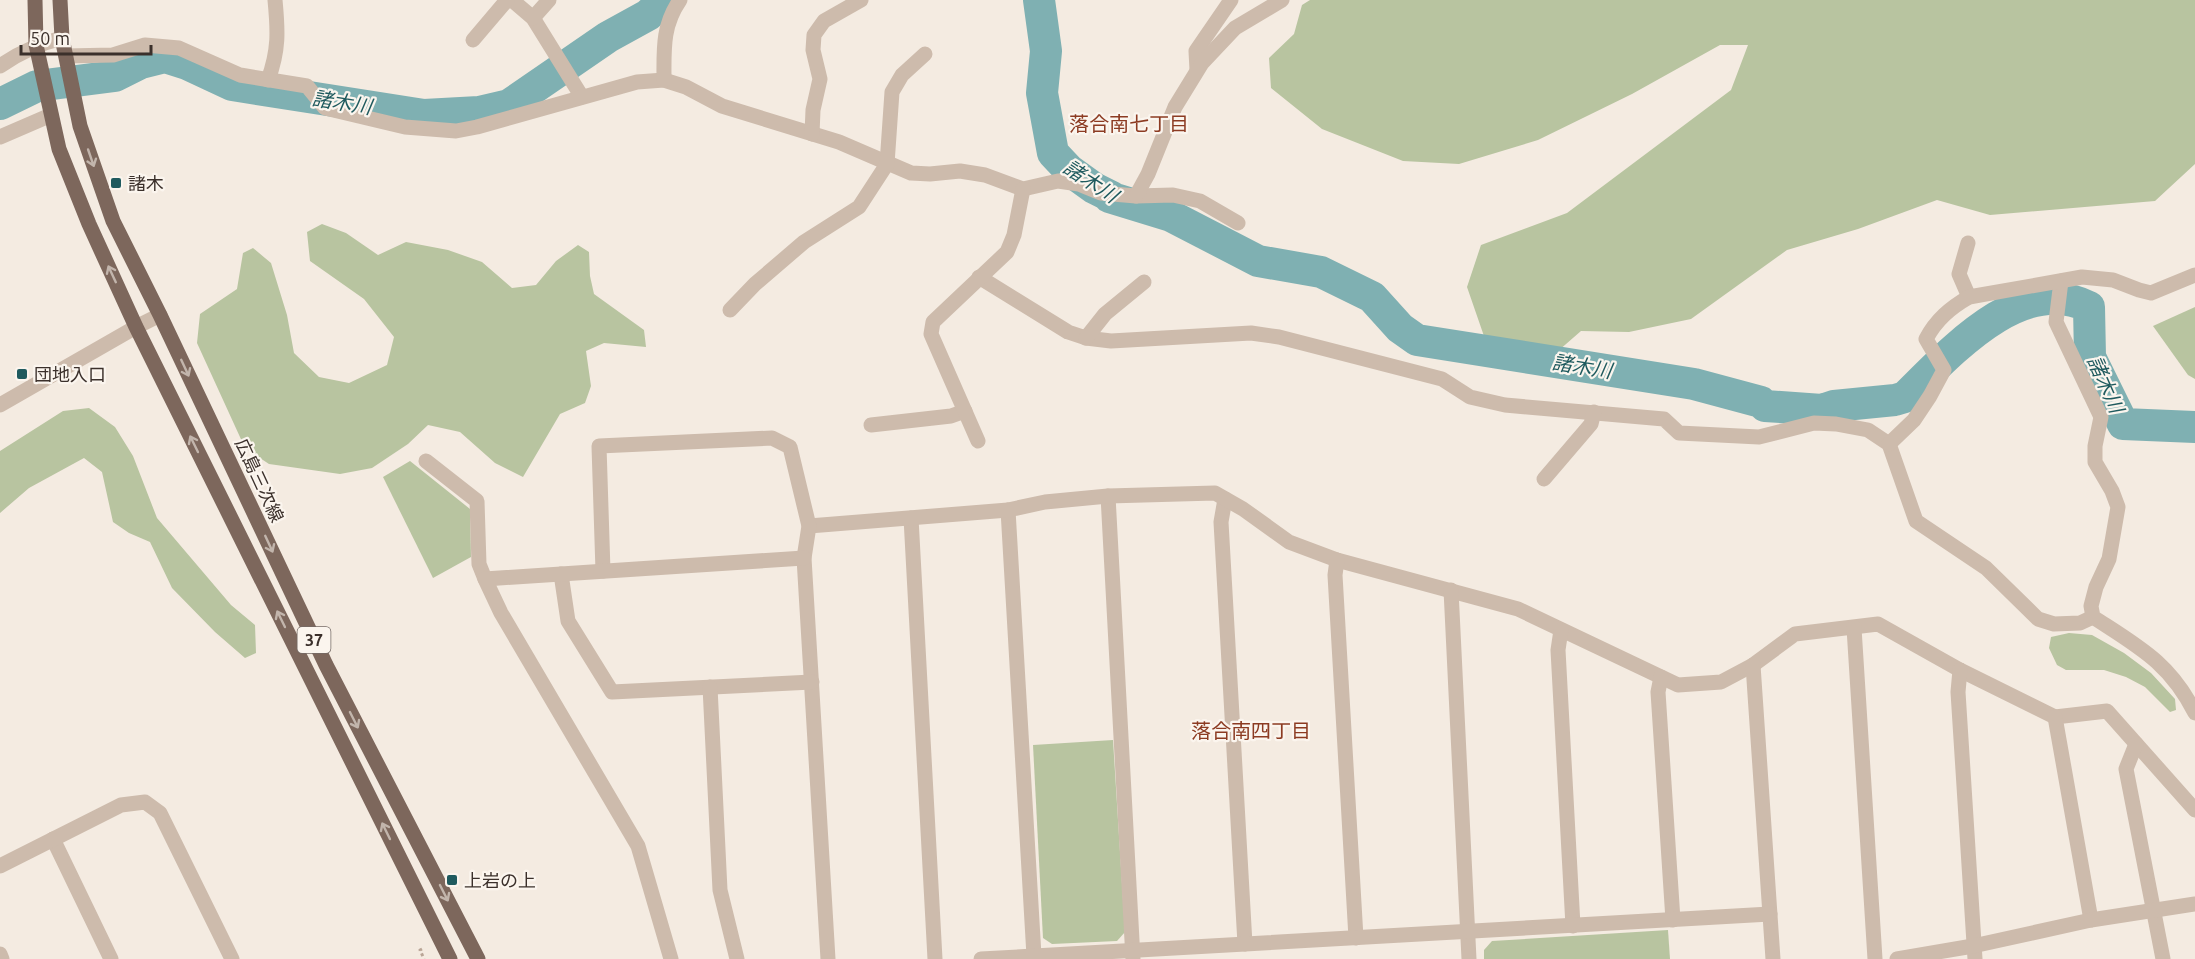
<svg xmlns="http://www.w3.org/2000/svg" width="2195" height="959" font-family="Ubuntu,'Noto Sans JP',sans-serif">
<style>
.green{fill:#b8c4a0}
.lines{fill:none;stroke-linecap:round;stroke-linejoin:round}
.river{stroke:#7fb0b2;stroke-width:32}
.path{stroke:#b9a596;stroke-width:3;stroke-dasharray:3 3;stroke-linecap:butt}
.minor{stroke:#cdbbac;stroke-width:15}
.major{stroke:#7d675c;stroke-width:15}
.oneway{stroke:#c2b5ac}
.poi-dot{fill:#1f5a5e;stroke:#fbf5ee;stroke-width:2}
.labels{text-anchor:middle;dominant-baseline:central;stroke-width:4.5;stroke-linejoin:round;paint-order:stroke}
.shield{fill:#fbf5ee;stroke:#756b66;stroke-width:1.5}
.shield-label{font-size:16px;font-weight:bold;fill:#3b302b}
.poi-label{font-size:18px;fill:#3b302b;stroke:#fbf5ee;text-anchor:start}
.street-label{font-size:18px;fill:#3b302b;stroke:#fbf5ee}
.water-label{font-size:20px;font-style:italic;fill:#1f5a5e;stroke:#fbf5ee}
.neighbourhood-label{font-size:20px;fill:#8c3b22;stroke:#fbf5ee}
</style>
<rect width="100%" height="100%" fill="#f4ebe1"/>
<g class="green">
<polygon points="1310,0 2195,0 2195,164 2155,201 1990,215 1937,200 1858,229 1787,250 1691,319 1629,332 1581,331 1535,371 1505,369 1485,339 1467,287 1481,245 1567,213 1731,90 1748,45 1720,45 1632,94 1538,140 1459,164 1403,161 1322,129 1271,88 1269,58 1294,34 1302,5"/>
<polygon points="322,224 346,233 378,255 406,242 448,250 482,262 512,288 536,285 556,261 578,245 589,252 590,276 594,294 644,330 646,347 604,343 586,351 591,386 585,403 560,414 523,477 495,463 460,432 428,425 408,444 372,468 340,474 269,464 245,448 197,343 200,314 237,289 243,253 253,248 271,263 287,315 294,353 319,377 349,383 387,365 394,337 364,299 310,261 307,232"/>
<polygon points="2195,307 2195,379 2188,375 2153,326"/>
<polygon points="89,408 115,427 133,456 157,518 231,605 255,625 256,653 245,658 215,632 172,588 150,542 129,533 113,522 102,472 84,458 29,488 0,513 0,451 63,411"/>
<polygon points="410,461 470,509 471,557 433,578 383,477"/>
<polygon points="2069,633 2092,635 2124,653 2151,673 2175,699 2176,710 2170,712 2145,687 2126,677 2104,670 2066,670 2057,665 2049,648 2051,637"/>
<polygon points="1113,740 1125,932 1117,941 1052,944 1043,938 1033,745"/>
<polygon points="1668,930 1670,959 1484,959 1484,950 1492,941"/>
</g>
<g class="lines">
<g class="river">
<path d="M1039 0 1046 51 1042 93 1053 153 1069 170 1094 188 1112 197H1109L1171 216 1258 261 1321 272 1372 297 1400 328 1417 340 1694 384 1761 402 1765 406 1822 410 1834 406 1895 400 1905 397C1949 354 2021 272 2089 307L2090 357 2123 424 2195 427"/>
<polyline points="0,104 37,86 115,76 141,63 165,57 187,64 232,85 424,115 479,112 509,105 608,37 648,15 664,0"/>
</g>
<polyline class="path" points="422,949 420,950 424,959"/>
<g class="minor">
<polyline points="512,0 533,18 582,97"/>
<polyline points="533,18 549,0"/>
<polyline points="473,40 507,0"/>
<polyline points="66,56 113,55 145,45 179,48 240,75 307,86 325,108 405,127 456,131 477,127 637,82 664,80 686,87 722,106 839,142 911,173 930,174 960,171 985,175 1023,189 1058,181 1079,184 1101,193 1136,196 1173,195 1200,201 1238,223"/>
<path d="M0 66C20 52 38 44 62 38"/>
<polyline points="1197,70 1196,51 1231,0"/>
<path d="M268 80C279 50 278 31 275 0"/>
<path d="M664 80C664 50 662 26 680 0"/>
<polyline points="812,134 813,110 820,79 813,50 814,35 824,21 861,0"/>
<polyline points="0,137 51,115"/>
<polyline points="1136,196 1148,174 1175,107 1202,63 1235,28 1282,0"/>
<polyline points="1968,243 1959,274 1969,297"/>
<polyline points="979,277 1068,332 1086,338 1111,341 1251,333 1279,337 1442,379 1470,397 1505,405 1664,419 1679,433 1759,437 1814,423 1836,424 1868,430 1889,444 1916,521 1986,568 2038,619 2054,624 2080,623 2093,617"/>
<path d="M2061 281 2056 322 2101 417 2095 446V462L2112 491 2118 507 2109 559 2096 587 2091 606 2093 617C2139 647 2170 663 2195 713"/>
<polyline points="730,310 755,284 804,242 859,207 887,164 892,92 902,75 925,54"/>
<polyline points="1086,338 1105,314 1144,282"/>
<polyline points="0,405 136,327 160,315"/>
<polyline points="871,425 951,416 965,411"/>
<polyline points="978,441 931,334 933,322 1007,252 1014,235 1023,189"/>
<path d="M1889 444 1914 420 1930 396 1944 370 1926 339C1936 320 1950 308 1969 297L2082 277 2113 280 2139 290 2151 293 2195 275"/>
<polyline points="426,461 477,501 479,564 485,579"/>
<polyline points="1544,479 1591,424 1594,412"/>
<polyline points="1108,496 1133,959"/>
<polyline points="1225,499 1221,522 1245,944"/>
<polyline points="1008,510 1034,956"/>
<polyline points="911,518 935,959"/>
<polyline points="809,526 1008,510 1045,502 1108,496 1215,493 1243,509 1289,542 1337,560 1518,609 1678,685 1721,682 1753,665 1795,634 1878,624 1960,670 2055,717 2107,711 2195,810"/>
<polyline points="1337,560 1335,575 1356,938"/>
<polyline points="603,571 599,446 772,438 790,447 809,526 804,558 828,959"/>
<polyline points="561,574 568,621 612,692 812,682"/>
<polyline points="1451,590 1469,959"/>
<polyline points="1854,628 1875,959"/>
<polyline points="1561,630 1558,650 1573,926"/>
<polyline points="1753,665 1773,959"/>
<polyline points="1960,670 1958,692 1975,959"/>
<polyline points="1661,677 1658,692 1673,920"/>
<polyline points="710,687 720,890 737,959"/>
<polyline points="2055,717 2091,920"/>
<polyline points="2136,744 2126,769 2163,959"/>
<polyline points="53,839 111,959"/>
<polyline points="0,866 121,805 145,802 160,813 232,959"/>
<polyline points="0,954 2,959"/>
<polyline points="671,959 638,846 501,613 485,579 804,558"/>
<polyline points="981,959 1770,914"/>
<polyline points="1897,959 1973,946 2091,920 2195,904"/>
</g>
<g class="major">
<polyline points="35,0 36,45 59,149 89,224 136,327 450,959"/>
<polyline points="60,0 62,38 80,126 113,221 160,315 326,665 478,959"/>
</g>
</g>
<defs><path id="oneway-shaft" d="M-6 0H5M1.5-3L5.5 0L1.5 3" fill="none" stroke-width="1.6" stroke-linecap="round" stroke-linejoin="round" transform="scale(1.5)"/></defs>
<g class="oneway">
<use href="#oneway-shaft" transform="translate(91 158) rotate(71)"/>
<use href="#oneway-shaft" transform="translate(112 274) rotate(-115)"/>
<use href="#oneway-shaft" transform="translate(185 368) rotate(65)"/>
<use href="#oneway-shaft" transform="translate(194 444) rotate(-116)"/>
<use href="#oneway-shaft" transform="translate(269 544) rotate(65)"/>
<use href="#oneway-shaft" transform="translate(281 619) rotate(-116)"/>
<use href="#oneway-shaft" transform="translate(354 720) rotate(63)"/>
<use href="#oneway-shaft" transform="translate(386 831) rotate(-116)"/>
<use href="#oneway-shaft" transform="translate(444 893) rotate(63)"/>
</g>
<g class="poi-dot">
<rect x="110" y="177" width="12" height="12" rx="3"/>
<rect x="16" y="368" width="12" height="12" rx="3"/>
<rect x="446" y="874" width="12" height="12" rx="3"/>
</g>
<g class="labels">
<rect class="shield" x="297.5" y="627" width="33" height="26" rx="4.5"/>
<g class="shield-label">
<text x="314" y="640">37</text>
</g>
<g class="poi-label">
<text x="128" y="183">諸木</text>
<text x="34" y="374">団地入口</text>
<text x="464" y="880">上岩の上</text>
</g>
<g class="street-label">
<text transform="translate(260 480) rotate(65)">広島三次線</text>
</g>
<g class="water-label">
<text transform="translate(342 102) rotate(9)">諸木川</text>
<text transform="translate(1091 181) rotate(33)">諸木川</text>
<text transform="translate(1582 366) rotate(9)">諸木川</text>
<text transform="translate(2106 384) rotate(66)">諸木川</text>
</g>
<g class="neighbourhood-label">
<text x="1129" y="123">落合南七丁目</text>
<text x="1251" y="730">落合南四丁目</text>
</g>
</g>
<path d="M21 45v9h130v-9" fill="none" stroke="#3b302b" stroke-width="3"/>
<text x="30" y="45" font-size="18" fill="#3b302b" stroke="#fbf5ee" stroke-width="4.5" paint-order="stroke">50 m</text>
</svg>
